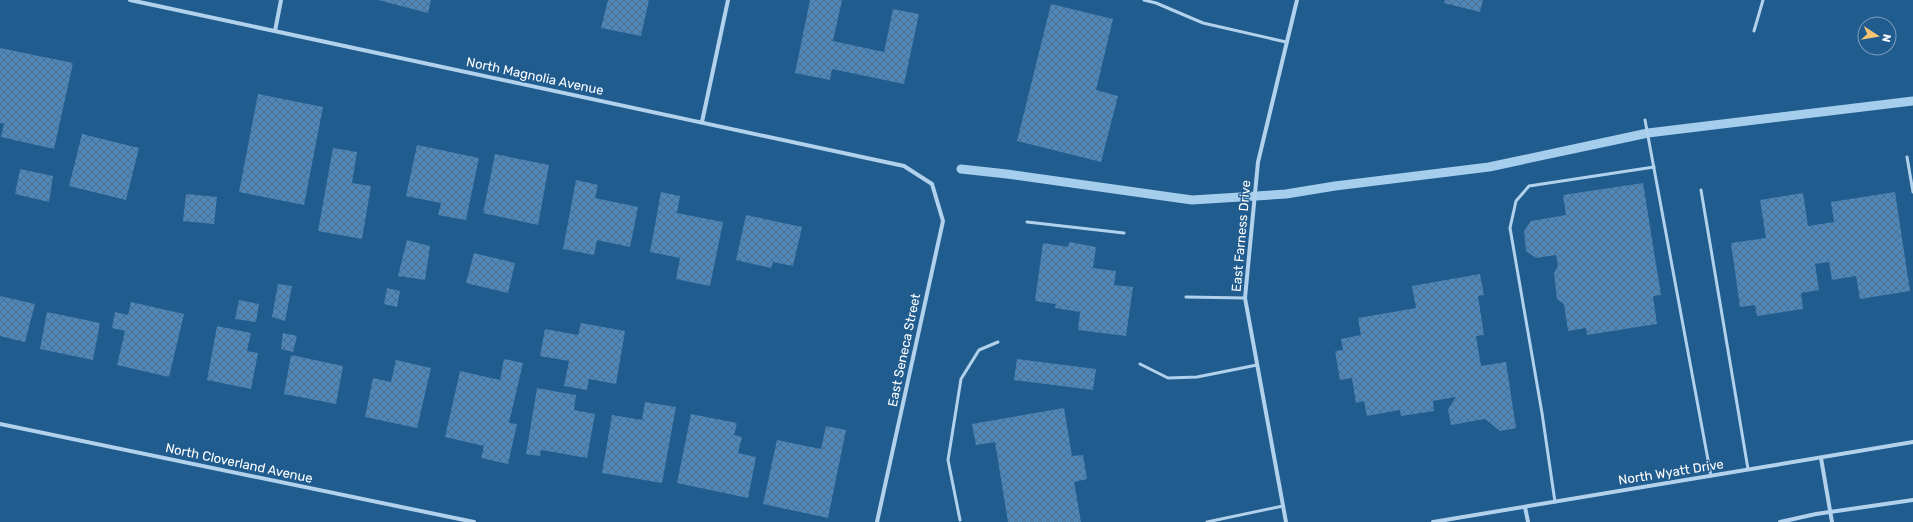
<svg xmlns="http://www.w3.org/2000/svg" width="1913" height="522" font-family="Rubik,sans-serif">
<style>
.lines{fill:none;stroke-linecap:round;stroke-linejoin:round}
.stream{stroke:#a5ceed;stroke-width:9}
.building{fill:url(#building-cross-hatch)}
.lane{stroke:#b1d1ec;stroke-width:3}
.street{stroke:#b1d1ec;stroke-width:4}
.labels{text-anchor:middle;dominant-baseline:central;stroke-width:3;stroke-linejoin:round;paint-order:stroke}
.street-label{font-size:13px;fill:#fff;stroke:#215c8f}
</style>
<defs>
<pattern id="building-cross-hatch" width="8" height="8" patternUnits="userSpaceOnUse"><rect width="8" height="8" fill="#4e87b8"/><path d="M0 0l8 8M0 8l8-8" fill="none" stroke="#4d6f8d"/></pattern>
</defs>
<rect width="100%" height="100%" fill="#215c8f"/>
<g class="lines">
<polyline class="stream" points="961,169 1007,174 1192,200 1286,194 1335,186 1489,167 1648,133 1913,101"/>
</g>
<g class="building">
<polygon points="378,0 431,0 428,13"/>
<polygon points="608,0 649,0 641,36 601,28"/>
<polygon points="810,0 842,0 833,41 884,52 893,9 919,14 904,84 832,69 830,80 795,73"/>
<polygon points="1445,0 1483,0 1480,12 1444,3"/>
<polygon points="1051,4 1113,19 1096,90 1118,96 1101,162 1017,141"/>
<polygon points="0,48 73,63 54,149 1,137 4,124 0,123"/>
<polygon points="258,94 323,107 304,205 239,192"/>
<polygon points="82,134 139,148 126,200 69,186"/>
<polygon points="417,145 479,158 466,220 438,215 441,203 406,196"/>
<polygon points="333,148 357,152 352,183 371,186 362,239 318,231"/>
<polygon points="495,154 549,165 538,225 483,213"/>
<polygon points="20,169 53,176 49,202 15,194"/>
<polygon points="576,180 598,185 595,198 638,207 630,247 597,240 594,255 563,249"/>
<polygon points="1643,183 1661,295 1653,296 1657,324 1587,335 1586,328 1568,331 1564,304 1557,299 1554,273 1558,266 1556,255 1536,258 1526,251 1524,231 1531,221 1566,215 1563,195"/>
<polygon points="661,192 680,196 677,213 723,222 710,286 676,279 680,258 650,252"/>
<polygon points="1895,192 1910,291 1860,299 1856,276 1832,280 1829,262 1815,264 1819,290 1801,293 1803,309 1757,316 1755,305 1740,307 1731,243 1766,238 1760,200 1803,193 1808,226 1834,222 1831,202"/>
<polygon points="186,194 217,197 214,224 183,221"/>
<polygon points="746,215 802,227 793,266 773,262 771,268 736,260"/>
<polygon points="407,240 430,246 425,280 398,276"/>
<polygon points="1069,242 1096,247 1093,268 1116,271 1114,285 1133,287 1126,336 1078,330 1080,312 1055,308 1056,304 1035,301 1043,243 1068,247"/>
<polygon points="474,253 515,263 508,293 466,283"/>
<polygon points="1480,274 1484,295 1478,296 1484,335 1476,336 1481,366 1506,362 1516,428 1500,431 1485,419 1451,425 1448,409 1456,397 1433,401 1434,411 1401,416 1400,410 1367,416 1364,401 1356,403 1352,378 1340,380 1335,351 1343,350 1341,339 1361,335 1358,318 1416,308 1412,286"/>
<polygon points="278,284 292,286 285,321 272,317"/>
<polygon points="387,288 400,291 397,307 384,304"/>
<polygon points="0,296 35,304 25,342 0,336"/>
<polygon points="239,300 259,304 256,322 235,319"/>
<polygon points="131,302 184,314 169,377 117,365 125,331 112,328 115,312 128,315"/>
<polygon points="47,312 100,323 93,360 40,349"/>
<polygon points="581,323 625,331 616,384 589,379 587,390 564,386 569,361 540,356 545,329 578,335"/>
<polygon points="217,326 251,333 247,351 258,353 251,389 207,380"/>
<polygon points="283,333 297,336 293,352 281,349"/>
<polygon points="291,355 343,366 336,404 284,394"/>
<polygon points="504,359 523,363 509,423 517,424 508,464 481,458 484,446 445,437 460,371 500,380"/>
<polygon points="1017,359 1096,369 1093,390 1014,380"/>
<polygon points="396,360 431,368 417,428 365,417 373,378 391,382"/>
<polygon points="537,388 576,395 574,410 595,414 587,458 541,450 540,456 526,454"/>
<polygon points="645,402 676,407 662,483 602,473 612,415 642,420"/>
<polygon points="1064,408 1072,456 1083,455 1087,479 1074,482 1081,522 1008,522 995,442 976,445 972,424"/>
<polygon points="691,414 737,423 734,435 742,437 738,453 756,457 748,498 677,483"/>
<polygon points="826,426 846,430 828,518 763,504 777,440 821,449"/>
</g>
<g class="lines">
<g class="lane">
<polyline points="1144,0 1156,3 1203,23 1286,42"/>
<polyline points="1754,31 1763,0"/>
<polyline points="1645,120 1711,476"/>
<polyline points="1907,157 1913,192"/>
<polyline points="1701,190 1748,469"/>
<polyline points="1027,222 1124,233"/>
<polyline points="1186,297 1245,298"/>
<polyline points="1140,364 1168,378 1197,377 1257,365"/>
<polyline points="1555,502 1542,413 1510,228 1516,201 1529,186 1654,167"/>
<polyline points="960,520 948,460 961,379 979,350 998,342"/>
<polyline points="1207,522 1283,506"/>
</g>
<g class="street">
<polyline points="130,0 904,166 932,184 943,221 877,522"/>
<polyline points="275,31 281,0"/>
<polyline points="702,122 728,0"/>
<polyline points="0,424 474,522"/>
<polyline points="1821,458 1832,522"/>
<polyline points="1525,507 1528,522"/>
<polyline points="1286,522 1245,298 1258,162 1297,0"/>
<polyline points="1433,522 1913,442"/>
<polyline points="1780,522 1816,514 1913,500"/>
</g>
</g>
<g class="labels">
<g class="street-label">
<text transform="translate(535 76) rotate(12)">North Magnolia Avenue</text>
<text transform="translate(1241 236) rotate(-85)">East Farness Drive</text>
<text transform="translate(904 350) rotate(-78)">East Seneca Street</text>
<text transform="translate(239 463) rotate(12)">North Cloverland Avenue</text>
<text transform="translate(1671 472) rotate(-9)">North Wyatt Drive</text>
</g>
</g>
<g transform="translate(1877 36) rotate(102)"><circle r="19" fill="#215c8f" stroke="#7a9dbc"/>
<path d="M0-3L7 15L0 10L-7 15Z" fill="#f9c472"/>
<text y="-6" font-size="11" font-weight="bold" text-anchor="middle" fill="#ffffff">N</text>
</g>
</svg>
